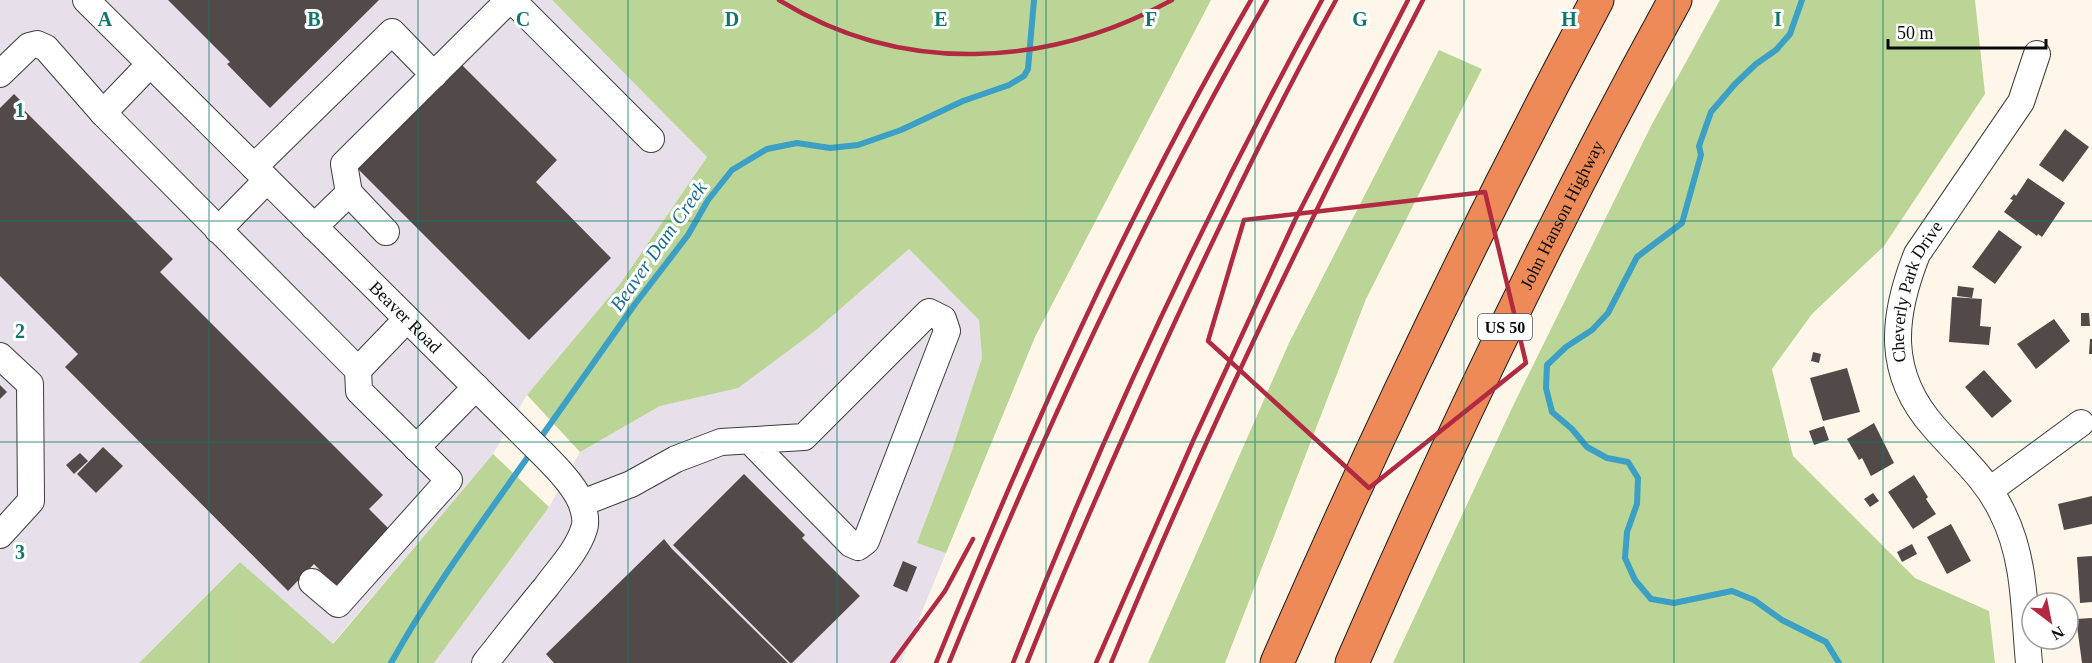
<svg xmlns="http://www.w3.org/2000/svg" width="2092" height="663" font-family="Georgia,serif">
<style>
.industrial{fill:#e7dfe9}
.forest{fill:#bad595}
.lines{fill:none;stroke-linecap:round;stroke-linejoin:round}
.stream{stroke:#3b9fc6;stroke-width:6}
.building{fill:#524a48}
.minor-casing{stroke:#3d3d3d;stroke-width:28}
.highway-casing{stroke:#1b1b1b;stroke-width:35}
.minor{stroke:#fff;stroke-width:26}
.highway{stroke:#ed8a58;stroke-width:33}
.rail{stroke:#b22a41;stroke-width:4.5}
.marked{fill:none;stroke:#b22a41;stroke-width:4.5;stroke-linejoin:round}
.grid{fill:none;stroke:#0f766e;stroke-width:1.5;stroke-opacity:0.55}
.labels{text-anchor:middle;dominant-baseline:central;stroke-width:6;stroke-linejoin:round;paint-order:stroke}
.shield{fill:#fff;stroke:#545454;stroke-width:1.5}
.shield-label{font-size:16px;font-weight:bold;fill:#0a0a0a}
.street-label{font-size:18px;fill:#0a0a0a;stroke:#fff}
.water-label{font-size:20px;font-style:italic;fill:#1b6e95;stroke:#fff}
.grid-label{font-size:20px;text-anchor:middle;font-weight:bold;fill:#0f766e;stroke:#fff;stroke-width:6;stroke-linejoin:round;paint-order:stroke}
</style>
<rect width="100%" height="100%" fill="#fef7e9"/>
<g class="industrial">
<polygon points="0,0 552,0 707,157 620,284 527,395 493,454 332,644 240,562 139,663 0,663"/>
<polygon points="909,249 979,320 982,358 949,459 918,542 946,553 901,663 434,663 549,507 580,452 660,406 738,387 815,331"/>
</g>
<g class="forest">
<polygon points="552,0 1211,0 1035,337 946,553 917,543 949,459 982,358 979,320 909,249 815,331 738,388 660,406 580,452 527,395 620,284 707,157"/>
<polygon points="1720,0 1975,0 1985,94 1884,246 1812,314 1772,369 1793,456 1915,578 1989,611 1995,663 1393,663 1512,408 1652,124"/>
<polygon points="1439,50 1482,69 1366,299 1225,663 1148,663 1289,343"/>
<polygon points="493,454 549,507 434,663 139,663 240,562 333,644"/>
</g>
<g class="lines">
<g class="stream">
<polyline points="1802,0 1790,34 1776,50 1756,64 1735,84 1711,112 1699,146 1701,155 1682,223 1637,257 1608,313 1592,330 1566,347 1547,365 1546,388 1552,412 1572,429 1587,447 1607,458 1628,462 1638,478 1637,504 1627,532 1625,558 1635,580 1651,599 1674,603 1732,591 1754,600 1782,620 1826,642 1839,663"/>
<polyline points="539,440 635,304 688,235 708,200 732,170 767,149 797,143 830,148 858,145 901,130 963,101 1009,85 1024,76 1028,69 1034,0"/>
<path d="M391 663C432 589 483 521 532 451"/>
</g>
</g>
<g class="building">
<polygon points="168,0 379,0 270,108 227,64 230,62"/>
<polygon points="456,59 557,160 536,182 611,258 529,340 352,163"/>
<polygon points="14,94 22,102 19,105 173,259 160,272 383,495 369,509 392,532 336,587 314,564 288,591 65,367 78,354 0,276 0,108"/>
<polygon points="2065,129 2089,147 2063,182 2039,165"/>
<polygon points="2028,178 2065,203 2042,237 2038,234 2037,236 2004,212 2013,200 2010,199 2014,194 2016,196"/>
<polygon points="1999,230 2022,247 1995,284 1972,267"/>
<polygon points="1958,286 1974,288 1972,298 1957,296"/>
<polygon points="1952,297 1982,299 1980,326 1991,327 1989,345 1949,342"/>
<polygon points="2081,313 2089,313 2090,326 2081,326"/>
<polygon points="2054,319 2070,341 2036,369 2017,344"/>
<polygon points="2090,339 2092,339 2092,354 2089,354"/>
<polygon points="1813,352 1821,354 1819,363 1811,361"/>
<polygon points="1847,368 1860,412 1823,421 1810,378"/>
<polygon points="1984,370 2012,401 1992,418 1965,387"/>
<polygon points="0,385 7,392 0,399"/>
<polygon points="1874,423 1894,463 1871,476 1862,458 1859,460 1847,439"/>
<polygon points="1824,426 1829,440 1814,445 1809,431"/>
<polygon points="103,447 123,466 96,493 77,474"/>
<polygon points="80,453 88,461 74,474 66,465"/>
<polygon points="744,474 805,535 802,538 860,596 792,663 790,663 673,545"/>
<polygon points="1914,475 1928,497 1926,499 1936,514 1913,529 1888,492"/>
<polygon points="1873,493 1879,501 1870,507 1864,499"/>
<polygon points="2092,496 2092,524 2064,530 2058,504"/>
<polygon points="1951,524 1971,561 1947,574 1927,537"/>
<polygon points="664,539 672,549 788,663 554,663 546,654"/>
<polygon points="1912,544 1917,554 1902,562 1897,552"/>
<polygon points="2092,556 2092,602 2080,603 2077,557"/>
<polygon points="903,561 917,567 907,592 893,586"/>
<polygon points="2092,618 2092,663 2082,663 2076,619"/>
</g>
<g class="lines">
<g class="minor-casing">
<g id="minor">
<path id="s1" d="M86 0 518 429C536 448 571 478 581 502 584 510 587 521 584 529 577 551 559 569 546 587 525 612 505 638 485 663"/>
<polyline points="512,0 651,139"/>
<polyline points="150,64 103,113 358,370 407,319"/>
<polyline points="0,74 29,46 37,44 46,48 103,113"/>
<polyline points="254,167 392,32 434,75"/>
<polyline points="349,193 386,232"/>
<polyline points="314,227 349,193 344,164 509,0"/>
<polyline points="218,230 267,180"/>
<polyline points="0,356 30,384 31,501 0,535"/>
<polyline points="416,448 476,387"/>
<polyline points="1990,490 2081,423"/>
<polyline points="582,503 631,484 676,459 721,442 804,437 929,312 943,319 947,331 866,541 858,547 851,544 750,441"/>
<polyline points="312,582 338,604 449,480 359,391 358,370"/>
<path id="s2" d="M2029 663C2024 612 2026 559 2002 512 1986 478 1958 455 1934 427 1886 373 1892 317 1917 254L2021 102 2037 54"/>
</g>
</g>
<g class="highway-casing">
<g id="highway">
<path d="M1277 663C1375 438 1481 217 1597 0"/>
<path id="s3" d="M1352 663C1450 437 1556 216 1675 0"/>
</g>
</g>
<use href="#minor" class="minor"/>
<use href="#highway" class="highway"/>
<g class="rail">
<path d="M779 0C902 76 1048 68 1172 0"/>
<polyline points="892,663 945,591 973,539"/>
<path d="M936 663C1028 436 1128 211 1251 0"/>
<path d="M949 663C1042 436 1144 213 1267 0"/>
<path d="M1013 663C1101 436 1205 214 1322 0"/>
<path d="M1027 663C1069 557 1115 454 1162 350 1216 232 1273 114 1336 0"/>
<polyline points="1096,663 1193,441 1295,220 1408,0"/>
<path d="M1111 663C1204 437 1310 217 1423 0"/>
</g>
</g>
<path class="marked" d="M1485 192 1526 363 1369 488 1208 341 1244 220Z"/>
<path class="grid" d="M209 0V663M418 0V663M628 0V663M837 0V663M1046 0V663M1255 0V663M1464 0V663M1674 0V663M1883 0V663M0 221H2092M0 442H2092"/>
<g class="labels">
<rect class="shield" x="1478" y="314" width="54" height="26" rx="4.5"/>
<g class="shield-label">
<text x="1505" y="327">US 50</text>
</g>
<g class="street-label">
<text stroke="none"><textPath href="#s3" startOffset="495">John Hanson Highway</textPath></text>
<text stroke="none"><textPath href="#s2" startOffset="412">Cheverly Park Drive</textPath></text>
<text stroke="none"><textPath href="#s1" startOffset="450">Beaver Road</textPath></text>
</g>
<g class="water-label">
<text transform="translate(658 246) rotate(-55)">Beaver Dam Creek</text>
</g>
</g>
<g class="grid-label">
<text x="105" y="26">A</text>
<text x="314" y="26">B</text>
<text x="523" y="26">C</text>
<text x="732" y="26">D</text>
<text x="941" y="26">E</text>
<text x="1151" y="26">F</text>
<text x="1360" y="26">G</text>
<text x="1569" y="26">H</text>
<text x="1778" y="26">I</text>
<text x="20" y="117">1</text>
<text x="20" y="338">2</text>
<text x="20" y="559">3</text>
</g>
<g transform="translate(2050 621) rotate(148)"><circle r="28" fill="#ffffff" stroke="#9d9d9d" stroke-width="1.5"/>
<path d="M0-4.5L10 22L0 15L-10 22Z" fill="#b22a41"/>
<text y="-9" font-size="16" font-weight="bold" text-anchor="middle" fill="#0a0a0a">N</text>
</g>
<path d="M1888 39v9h158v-9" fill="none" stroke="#0a0a0a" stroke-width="3"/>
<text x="1897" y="39" font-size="18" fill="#0a0a0a" stroke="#ffffff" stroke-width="4.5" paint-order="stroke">50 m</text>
</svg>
